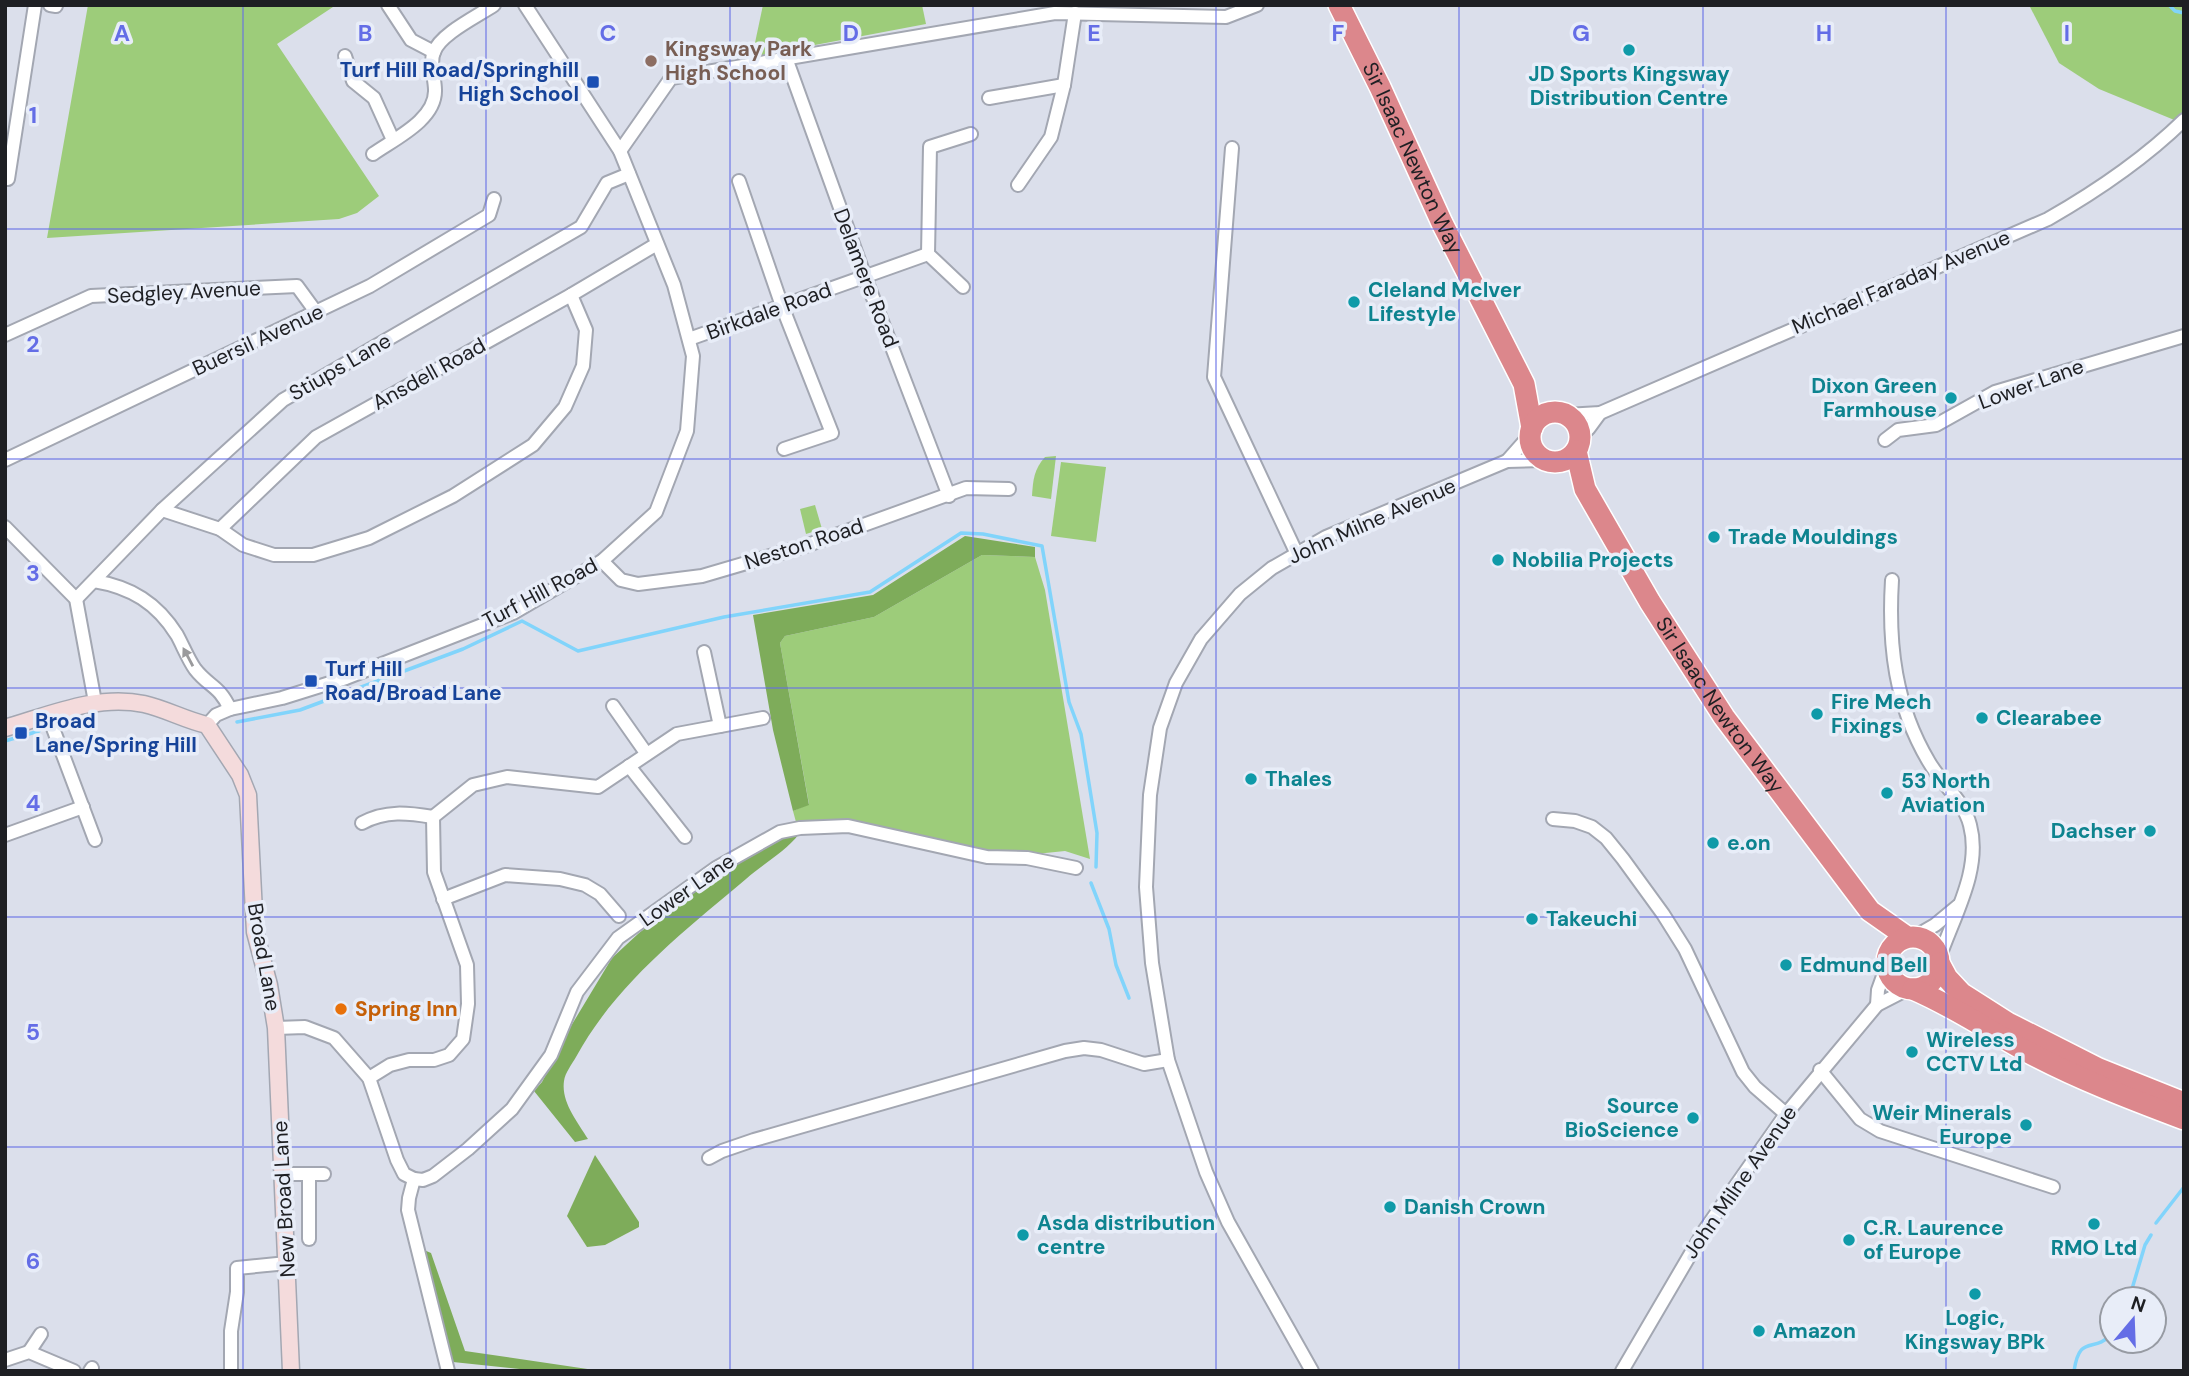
<svg xmlns="http://www.w3.org/2000/svg" width="2189" height="1376" font-family="'DM Sans',sans-serif">
<style>
.green{fill:#9dcc7a}
.forest{fill:#7eac5a}
.lines{fill:none;stroke-linecap:round;stroke-linejoin:round}
.stream{stroke:#81d4fb;stroke-width:3.5}
.street-casing{stroke:#a3a7b2;stroke-width:16}
.secondary-casing{stroke:#a3a7b2;stroke-width:19}
.highway-casing{stroke:#fff;stroke-width:24}
.street{stroke:#fff;stroke-width:12}
.secondary{stroke:#f4dbdc;stroke-width:16}
.highway{stroke:#dc878c;stroke-width:21}
.oneway{fill:#9a9a9c}
.grid{fill:none;stroke:#646de6;stroke-width:2;stroke-opacity:0.55}
.culture-dot{fill:#0f9aa8;stroke:#e8edf8;stroke-width:2.5}
.education-dot{fill:#8d6e63;stroke:#e8edf8;stroke-width:2.5}
.transit-dot{fill:#1a4fb4;stroke:#e8edf8;stroke-width:2.5}
.food-dot{fill:#e8710a;stroke:#e8edf8;stroke-width:2.5}
.labels{text-anchor:middle;dominant-baseline:central;stroke-width:7;stroke-linejoin:round;paint-order:stroke}
.education-label{font-size:21px;font-weight:bold;fill:#785e54;stroke:#e8edf8;text-anchor:start}
.transit-label{font-size:21px;font-weight:bold;fill:#164399;stroke:#e8edf8;text-anchor:start}
.culture-label{font-size:21px;font-weight:bold;fill:#0d838f;stroke:#e8edf8;text-anchor:start}
.street-label{font-size:21px;fill:#1e1f23;stroke:#e8edf8}
.food-label{font-size:21px;font-weight:bold;fill:#c56008;stroke:#e8edf8;text-anchor:start}
.grid-label{font-size:23px;text-anchor:middle;font-weight:bold;fill:#646de6;stroke:#e8edf8;stroke-width:7;stroke-linejoin:round;paint-order:stroke}
</style>
<rect width="100%" height="100%" fill="#dbdfeb"/>
<g class="green">
<polygon points="88,5 336,5 277,44 379,196 357,213 339,219 47,238"/>
<polygon points="763,5 922,5 926,24 752,57"/>
<polygon points="2029,5 2184,5 2184,124 2099,89 2059,63"/>
<path d="M1056 456 1051 499 1032 496C1033 480 1034 469 1045 457Z"/>
<polygon points="1061,462 1106,467 1096,542 1051,536"/>
<polygon points="815,505 822,529 806,534 800,509"/>
<polygon points="982,555 1035,557 1045,590 1090,859 1065,851 1026,855 995,853 850,821 796,822 793,811 809,804 780,643 785,636 874,617"/>
</g>
<g class="forest">
<polygon points="965,536 1035,547 1035,557 982,555 874,617 785,636 780,643 809,805 793,811 773,730 753,615 873,595"/>
<path d="M799 834C785 852 763 864 746 879 684 931 615 985 576 1057 572 1064 565 1073 564 1081 561 1102 577 1121 588 1139L575 1142 534 1091 542 1082 571 1026 612 958 639 933 732 862 782 838Z"/>
<polygon points="595,1155 639,1222 639,1227 605,1245 587,1247 567,1216"/>
<polygon points="424,1250 431,1253 465,1351 601,1371 538,1371 453,1362"/>
</g>
<g class="lines">
<g class="stream">
<polyline points="2169,5 2175,11 2184,13"/>
<polyline points="237,722 300,710 463,649 522,621 578,651 724,617 870,592 961,533 983,534 1042,546 1069,702 1081,734 1097,833 1096,867"/>
<polyline points="5,741 39,731"/>
<polyline points="1091,883 1109,929 1116,965 1129,998"/>
<polyline points="2156,1223 2184,1187"/>
<polyline points="2129,1299 2145,1245 2151,1235"/>
<path d="M2074 1371C2080 1333 2093 1354 2112 1334"/>
</g>
<g class="street-casing">
<g id="street">
<polyline points="50,5 56,6"/>
<polyline points="388,5 411,40 434,52"/>
<polyline points="345,56 353,81 374,98 393,140"/>
<polyline points="786,58 865,277 949,496"/>
<polyline points="989,98 1064,85"/>
<polyline points="1232,148 1214,377 1296,552"/>
<polyline points="620,151 671,78 1055,13 1226,17 1257,5"/>
<path d="M373 154C394 139 436 120 435 90 435 78 429 63 434 52 440 34 478 16 494 5"/>
<polyline points="8,179 35,5"/>
<polyline points="739,181 782,306 832,433 784,449"/>
<polyline points="1018,185 1051,137 1064,85 1075,13"/>
<polyline points="963,287 928,254 930,147 971,134"/>
<polyline points="5,335 91,296 297,286 316,312"/>
<polyline points="689,339 928,254"/>
<path d="M1566 415 1600 413 2048 219C2097 191 2143 160 2184 120"/>
<polyline points="1580,437 1589,428 1600,413"/>
<polyline points="1885,440 1898,430 1936,425 1995,392 2184,336"/>
<polyline points="5,460 370,286 489,215 494,199"/>
<polyline points="1507,461 1530,435"/>
<polyline points="162,510 220,529 243,545 274,555 313,555 369,538 453,496 533,445 565,407 583,366 586,330 571,295"/>
<polyline points="5,527 76,599 95,702"/>
<polyline points="220,529 316,437 571,295 657,244"/>
<polyline points="602,561 621,580 638,584 702,576 808,545 966,488 1009,489"/>
<path d="M1892 580C1888 645 1895 705 1929 762 1941 783 1964 801 1970 825 1982 870 1953 917 1939 959"/>
<path d="M94 581C131 587 157 603 177 635 183 646 188 659 195 669 209 687 219 685 230 709"/>
<polyline points="76,599 162,510 283,400 581,227 607,183 629,174"/>
<polyline points="704,652 720,726"/>
<polyline points="613,706 646,753"/>
<polyline points="48,715 95,840"/>
<polyline points="207,725 216,715 230,709 282,698 346,678 513,613 602,561 656,512 687,431 693,356 674,285 620,151 525,5"/>
<polyline points="629,766 685,837"/>
<polyline points="1553,819 1575,821 1592,827 1606,838 1623,859 1663,914 1685,949 1743,1072 1755,1087 1786,1114"/>
<path d="M362 823C386 810 408 813 433 817"/>
<polyline points="5,835 83,807"/>
<polyline points="443,899 505,875 560,879 585,885 600,894 619,916"/>
<polyline points="1916,936 1935,925 1958,906"/>
<polyline points="1877,1005 1878,990 1887,965"/>
<polyline points="276,1028 305,1027 334,1038 369,1078 397,1160 404,1174 414,1179 409,1198 408,1210 448,1371"/>
<polyline points="1820,1070 1860,1119 1880,1131 2053,1187"/>
<polyline points="369,1078 390,1065 409,1060 434,1060 449,1055 463,1039 468,1004 467,965 434,872 433,817 473,785 507,777 598,787 677,734 763,718"/>
<polyline points="709,1158 722,1151 754,1140 1065,1051 1084,1048 1101,1050 1144,1064 1168,1060"/>
<polyline points="282,1174 324,1174"/>
<polyline points="309,1174 309,1239"/>
<polyline points="414,1179 423,1180 433,1176 468,1149 512,1109 551,1055 577,992 618,938 716,868 780,832 800,828 848,826 987,857 1027,858 1076,868"/>
<polyline points="29,1352 41,1334"/>
<polyline points="5,1360 29,1352 74,1371"/>
<polyline points="90,1371 92,1368"/>
<polyline points="231,1371 231,1331 237,1292 237,1268 287,1263"/>
<polyline points="1312,1371 1228,1222 1206,1172 1168,1060 1152,963 1146,887 1150,795 1160,728 1176,683 1201,639 1240,594 1272,568 1326,537 1507,461 1544,460"/>
<polyline points="1622,1371 1704,1231 1786,1114 1877,1005 1908,989"/>
</g>
</g>
<g class="secondary-casing">
<path id="secondary" d="M5 728C50 715 97 694 144 704 166 709 185 720 207 725L240 775 248 795 255 932 269 985 276 1028 291 1371"/>
</g>
<g class="highway-casing">
<g id="highway">
<path id="s1" d="M1339 5 1380 87 1442 223 1524 384 1532 428"/>
<circle cx="1555" cy="437" r="25"/>
<path id="s2" d="M1576 451 1585 489 1650 602 1724 717 1870 911 1907 937"/>
<circle cx="1913" cy="963" r="26"/>
<polyline points="1939,963 1947,978 1961,993 2008,1023 2099,1069 2184,1103"/>
<path d="M1913 989C1953 1006 1988 1030 2026 1051 2076 1078 2131 1099 2184 1119"/>
</g>
</g>
<use href="#street" class="street"/>
<use href="#secondary" class="secondary"/>
<use href="#highway" class="highway"/>
</g>
<defs><path id="oneway-solid" d="M-6-.8H1V-3.2L6.5 0L1 3.2V.8H-6Z" transform="scale(1.75)"/></defs>
<use class="oneway" href="#oneway-solid" transform="translate(188 657) rotate(-118)"/>
<path class="grid" d="M243 5V1371M486 5V1371M730 5V1371M973 5V1371M1216 5V1371M1459 5V1371M1703 5V1371M1946 5V1371M5 229H2184M5 459H2184M5 688H2184M5 917H2184M5 1147H2184"/>
<g class="culture-dot">
<circle cx="1629" cy="50" r="7"/>
<circle cx="1354" cy="302" r="7"/>
<circle cx="1951" cy="398" r="7"/>
<circle cx="1714" cy="537" r="7"/>
<circle cx="1498" cy="560" r="7"/>
<circle cx="1817" cy="714" r="7"/>
<circle cx="1982" cy="718" r="7"/>
<circle cx="1251" cy="779" r="7"/>
<circle cx="1887" cy="793" r="7"/>
<circle cx="2150" cy="831" r="7"/>
<circle cx="1713" cy="843" r="7"/>
<circle cx="1532" cy="919" r="7"/>
<circle cx="1786" cy="965" r="7"/>
<circle cx="1912" cy="1052" r="7"/>
<circle cx="1693" cy="1118" r="7"/>
<circle cx="2026" cy="1125" r="7"/>
<circle cx="1390" cy="1207" r="7"/>
<circle cx="2094" cy="1224" r="7"/>
<circle cx="1023" cy="1235" r="7"/>
<circle cx="1849" cy="1240" r="7"/>
<circle cx="1975" cy="1294" r="7"/>
<circle cx="1759" cy="1331" r="7"/>
</g>
<circle class="education-dot" cx="651" cy="61" r="7"/>
<g class="transit-dot">
<rect x="586" y="75" width="14" height="14" rx="3.5"/>
<rect x="304" y="674" width="14" height="14" rx="3.5"/>
<rect x="14" y="726" width="14" height="14" rx="3.5"/>
</g>
<circle class="food-dot" cx="341" cy="1009" r="7"/>
<g class="labels">
<g class="education-label">
<text x="665" y="49">Kingsway Park<tspan x="665" dy="24">High School</tspan></text>
</g>
<g class="transit-label">
<text x="579" y="70" text-anchor="end">Turf Hill Road/Springhill<tspan x="579" dy="24">High School</tspan></text>
<text x="325" y="669">Turf Hill<tspan x="325" dy="24">Road/Broad Lane</tspan></text>
<text x="35" y="721">Broad<tspan x="35" dy="24">Lane/Spring Hill</tspan></text>
</g>
<g class="culture-label">
<text x="1629" y="74" text-anchor="middle">JD Sports Kingsway<tspan x="1629" dy="24">Distribution Centre</tspan></text>
<text x="1368" y="290">Cleland McIver<tspan x="1368" dy="24">Lifestyle</tspan></text>
<text x="1937" y="386" text-anchor="end">Dixon Green<tspan x="1937" dy="24">Farmhouse</tspan></text>
<text x="1728" y="537">Trade Mouldings</text>
<text x="1512" y="560">Nobilia Projects</text>
<text x="1831" y="702">Fire Mech<tspan x="1831" dy="24">Fixings</tspan></text>
<text x="1996" y="718">Clearabee</text>
<text x="1265" y="779">Thales</text>
<text x="1901" y="781">53 North<tspan x="1901" dy="24">Aviation</tspan></text>
<text x="2136" y="831" text-anchor="end">Dachser</text>
<text x="1727" y="843">e.on</text>
<text x="1546" y="919">Takeuchi</text>
<text x="1800" y="965">Edmund Bell</text>
<text x="1926" y="1040">Wireless<tspan x="1926" dy="24">CCTV Ltd</tspan></text>
<text x="1679" y="1106" text-anchor="end">Source<tspan x="1679" dy="24">BioScience</tspan></text>
<text x="2012" y="1113" text-anchor="end">Weir Minerals<tspan x="2012" dy="24">Europe</tspan></text>
<text x="1404" y="1207">Danish Crown</text>
<text x="1037" y="1223">Asda distribution<tspan x="1037" dy="24">centre</tspan></text>
<text x="1863" y="1228">C.R. Laurence<tspan x="1863" dy="24">of Europe</tspan></text>
<text x="2094" y="1248" text-anchor="middle">RMO Ltd</text>
<text x="1975" y="1318" text-anchor="middle">Logic,<tspan x="1975" dy="24">Kingsway BPk</tspan></text>
<text x="1773" y="1331">Amazon</text>
</g>
<g class="street-label">
<text stroke="none"><textPath href="#s1" startOffset="170">Sir Isaac Newton Way</textPath></text>
<text transform="translate(866 278) rotate(69)">Delamere Road</text>
<text transform="translate(1901 282) rotate(-23)">Michael Faraday Avenue</text>
<text transform="translate(184 292) rotate(-3)">Sedgley Avenue</text>
<text transform="translate(769 311) rotate(-20)">Birkdale Road</text>
<text transform="translate(258 340) rotate(-25)">Buersil Avenue</text>
<text transform="translate(340 367) rotate(-30)">Stiups Lane</text>
<text transform="translate(429 374) rotate(-29)">Ansdell Road</text>
<text transform="translate(2031 384) rotate(-20)">Lower Lane</text>
<text transform="translate(1372 521) rotate(-24)">John Milne Avenue</text>
<text transform="translate(804 544) rotate(-18)">Neston Road</text>
<text transform="translate(540 593) rotate(-28)">Turf Hill Road</text>
<text stroke="none"><textPath href="#s2" startOffset="294">Sir Isaac Newton Way</textPath></text>
<text transform="translate(687 890) rotate(-35)">Lower Lane</text>
<text transform="translate(264 957) rotate(80)">Broad Lane</text>
<text transform="translate(1740 1182) rotate(-55)">John Milne Avenue</text>
<text transform="translate(284 1199) rotate(-93)">New Broad Lane</text>
</g>
<g class="food-label">
<text x="355" y="1009">Spring Inn</text>
</g>
</g>
<g class="grid-label">
<text x="122" y="41">A</text>
<text x="365" y="41">B</text>
<text x="608" y="41">C</text>
<text x="851" y="41">D</text>
<text x="1094" y="41">E</text>
<text x="1338" y="41">F</text>
<text x="1581" y="41">G</text>
<text x="1824" y="41">H</text>
<text x="2067" y="41">I</text>
<text x="33" y="123">1</text>
<text x="33" y="352">2</text>
<text x="33" y="581">3</text>
<text x="33" y="811">4</text>
<text x="33" y="1040">5</text>
<text x="33" y="1269">6</text>
</g>
<rect width="2189" height="1376" fill="none" stroke="#1e1f23" stroke-width="14"/>
<g transform="translate(2133 1320) rotate(19)"><circle r="33" fill="#e8edf8" stroke="#979ba3" stroke-width="2"/>
<path d="M0-5L12 26L0 18L-12 26Z" fill="#646de6"/>
<text y="-10" font-size="19" font-weight="bold" text-anchor="middle" fill="#1e1f23">N</text>
</g>
</svg>
